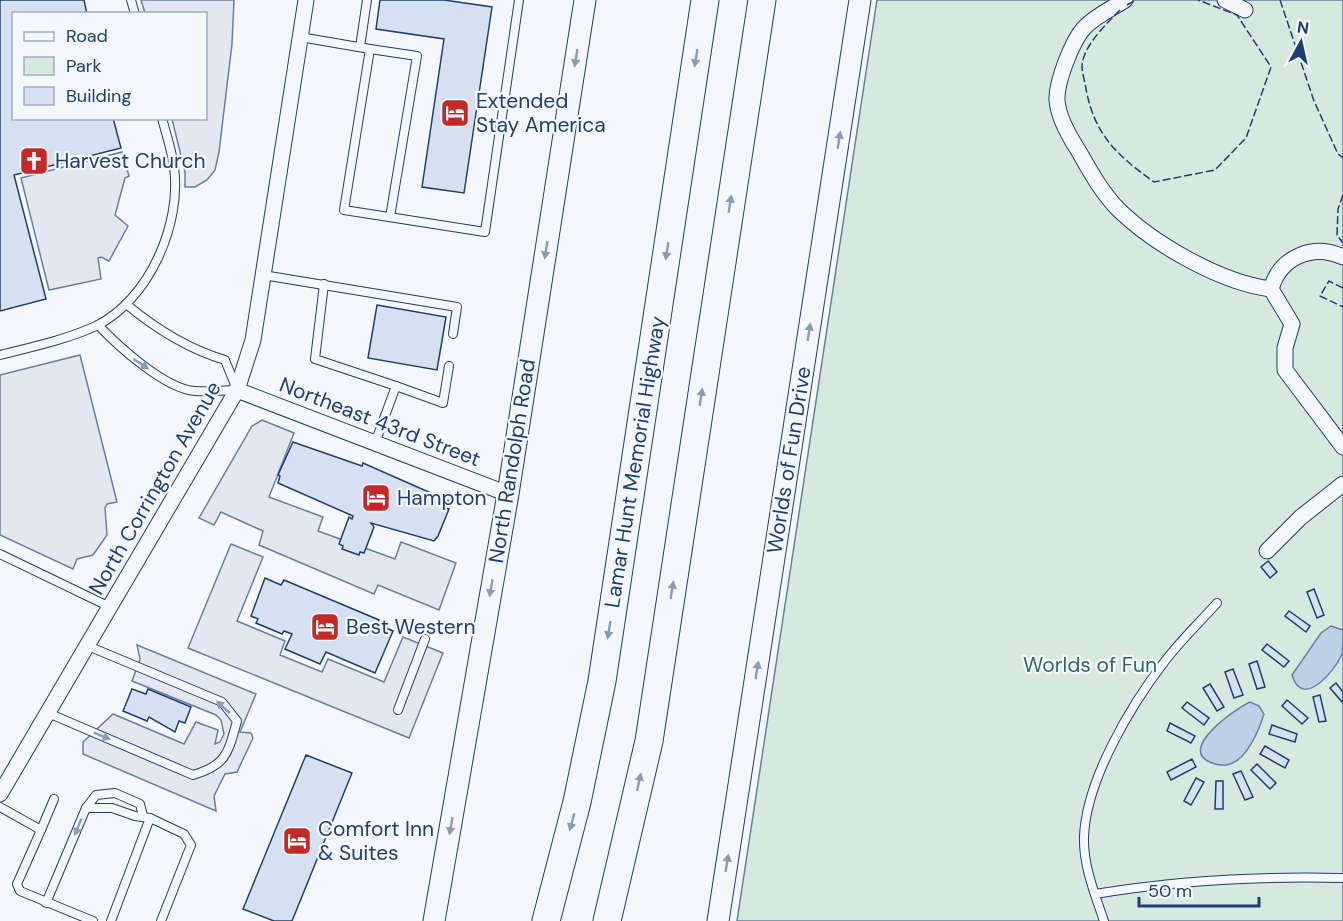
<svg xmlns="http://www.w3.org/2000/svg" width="1343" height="921" font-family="'DM Sans',sans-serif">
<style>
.green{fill:#d7e8df;stroke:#687fa3;stroke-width:1.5}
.parking{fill:#e3e8f0;stroke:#687fa3;stroke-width:1.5}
.water{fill:#bed0e5;stroke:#687fa3;stroke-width:1.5}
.building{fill:#d5e0f0;stroke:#1d3f73;stroke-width:1.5}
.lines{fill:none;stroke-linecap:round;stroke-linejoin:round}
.lane-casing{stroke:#1d3f73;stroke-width:10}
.street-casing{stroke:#1d3f73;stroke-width:17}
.secondary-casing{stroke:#1d3f73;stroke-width:23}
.highway-casing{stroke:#1d3f73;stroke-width:29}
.lane{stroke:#f4f7fb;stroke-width:8}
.street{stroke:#f4f7fb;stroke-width:15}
.secondary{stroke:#f4f7fb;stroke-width:21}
.highway{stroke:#f4f7fb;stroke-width:27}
.fence{stroke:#1d3f73;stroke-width:1.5;stroke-dasharray:8 3;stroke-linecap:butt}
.oneway{fill:#889bb7}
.labels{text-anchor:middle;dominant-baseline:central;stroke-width:4.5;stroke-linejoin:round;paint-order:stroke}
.poi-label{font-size:21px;fill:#1d3f73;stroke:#f4f7fb;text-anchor:start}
.street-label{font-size:21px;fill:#1d3f73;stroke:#f4f7fb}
.park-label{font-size:21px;fill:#2c6c60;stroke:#f4f7fb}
</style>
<rect width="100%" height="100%" fill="#f4f7fb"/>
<polygon class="green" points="877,0 1343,0 1343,921 737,921"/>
<g class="parking">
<polygon points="141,0 234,0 232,44 219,152 215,170 207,180 195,187 185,187 185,172 172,119 206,118 206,14 145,13"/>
<polygon points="122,152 129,176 125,178 115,215 128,226 109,261 101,257 98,258 101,279 49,290 21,178"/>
<polygon points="80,355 117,502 107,504 105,508 107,535 93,555 77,559 73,569 0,535 0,375"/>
<polygon points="262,420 294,433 269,497 323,517 318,531 395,559 401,542 456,563 439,610 378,585 374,594 259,545 263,531 221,512 214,525 199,518 252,426"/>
<polygon points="231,544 263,557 237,621 285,641 280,655 322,672 328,659 384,682 403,637 443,653 409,738 188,648"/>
<polygon points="137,645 256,694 240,732 251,733 253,738 237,772 225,774 214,796 216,811 83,754 83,742 113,714 184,744 196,722 218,730 215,744 220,742 224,734 221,720 216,715 132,681 140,659"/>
</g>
<g class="water">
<path d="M1331 626 1343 630C1343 637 1343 647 1342 654 1335 671 1302 710 1292 675L1321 633Z"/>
<path d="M1250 702 1259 706 1264 714C1259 730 1247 759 1230 764 1225 766 1217 765 1212 763 1175 750 1237 708 1250 702Z"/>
</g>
<g class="building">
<polygon points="0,0 84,0 87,14 14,14 14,118 113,118 121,148 14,175 46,299 0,311"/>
<polygon points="380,0 444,0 492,7 464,193 422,187 444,39 376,29"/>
<polygon points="377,305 446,317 437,370 368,358"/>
<polygon points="293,442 362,466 363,463 449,501 446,508 449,509 438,536 434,541 371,523 374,527 364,553 360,552 359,555 342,549 343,546 339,544 349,517 352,519 353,516 278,483 280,476 278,475"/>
<polygon points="1268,561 1277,572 1270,578 1261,567"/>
<polygon points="265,578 281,585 284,580 379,620 377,624 393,631 375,673 326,652 320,664 285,649 292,634 284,631 282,634 256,623 258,619 251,616"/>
<polygon points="1314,589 1324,615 1317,618 1307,592"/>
<polygon points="1289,611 1310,626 1306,632 1285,616"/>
<polygon points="1267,644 1289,661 1284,667 1262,650"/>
<polygon points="1257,661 1265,687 1257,689 1249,664"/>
<polygon points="1233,669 1243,695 1234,698 1225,672"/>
<polygon points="1336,683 1343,692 1343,703 1330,688"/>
<polygon points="1210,684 1224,707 1217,711 1203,688"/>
<polygon points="132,689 146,694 148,689 191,707 185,723 179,721 175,732 149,717 147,721 123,711"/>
<polygon points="1320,695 1326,721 1319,722 1313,697"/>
<polygon points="1287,700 1308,718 1302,724 1282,706"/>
<polygon points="1187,702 1209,718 1204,725 1182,708"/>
<polygon points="1170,723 1195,736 1191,743 1167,731"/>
<polygon points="1272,725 1297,734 1295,742 1269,734"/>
<polygon points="1265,746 1289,760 1285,768 1260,754"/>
<polygon points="306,755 352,773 292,921 274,921 243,909"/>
<polygon points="1192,759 1196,767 1171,780 1167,772"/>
<polygon points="1257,764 1276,783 1270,789 1251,770"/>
<polygon points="1241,771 1253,797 1245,800 1233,774"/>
<polygon points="1196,778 1204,782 1191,805 1184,801"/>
<polygon points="1216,781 1223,781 1223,809 1215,809"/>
</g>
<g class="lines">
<g class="lane-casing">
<g id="lane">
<polyline points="131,0 135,14"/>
<polyline points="300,37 370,49 344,210 485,232 519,0"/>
<polyline points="360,47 367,0"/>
<polyline points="370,49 417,56 390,217"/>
<polyline points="263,275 457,307 453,334"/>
<polyline points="324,284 315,359 396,386"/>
<path d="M98 325C118 346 165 389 195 391 208 392 223 390 237 390L225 360C188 349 156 329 126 304"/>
<path d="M0 355C32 347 65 340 96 326 149 300 182 224 174 167 172 151 166 134 162 118"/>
<polyline points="375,443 396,386 443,403 449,366"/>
<polyline points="0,554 110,607"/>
<polyline points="398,710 425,639"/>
<path d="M48 713 193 775C227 765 228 753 237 721L222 702 88 646"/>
<polyline points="0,807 41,830 17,884 20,891 93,921"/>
<polyline points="86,808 96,795 115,793 140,804 143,816"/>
<polyline points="41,830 54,799"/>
<path d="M1095 894C1178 880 1259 876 1343 878"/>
<polyline points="46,903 86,808 112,808 135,816 150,818"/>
<polyline points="111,921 150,818 184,834 191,845 161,921"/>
<path d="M1104 921C1095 895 1083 865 1084 837 1086 780 1131 705 1165 661 1181 640 1200 622 1217 603"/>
</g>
</g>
<g class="street-casing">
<g id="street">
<path d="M1125 0C1111 9 1095 16 1084 28 1072 41 1056 83 1057 100 1058 117 1069 136 1078 150 1090 171 1102 193 1119 210 1155 245 1222 283 1271 289"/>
<polyline points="1225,0 1245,10"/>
<path d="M1343 257C1313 243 1280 257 1271 289L1292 324 1285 348V370L1343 447"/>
<polyline points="237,390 508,494"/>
<polyline points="1267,551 1301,517 1343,484"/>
<polyline points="0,794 237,390 253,340 306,0"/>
</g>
</g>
<g class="secondary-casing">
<g id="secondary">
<polyline points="434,921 508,494 585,0"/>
<polyline points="718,921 860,0"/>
</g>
</g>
<g class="highway-casing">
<g id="highway">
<polyline points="546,921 577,802 602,681 705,0"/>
<polyline points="607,921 649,741 762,0"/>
</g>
</g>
<use href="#lane" class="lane"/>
<use href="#street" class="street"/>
<use href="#secondary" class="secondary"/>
<use href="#highway" class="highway"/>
<g class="fence">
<polyline points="1280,0 1314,101 1338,154 1343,158"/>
<polyline points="1127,5 1136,0"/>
<path d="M1120 10C1107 23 1083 46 1082 66 1082 73 1085 82 1086 89 1095 136 1117 155 1154 182L1215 170 1246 138 1271 67 1237 15 1198 0"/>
<polyline points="1343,195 1338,209 1337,235 1343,243"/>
<polyline points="1343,288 1329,281 1320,296 1343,307"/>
</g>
</g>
<defs><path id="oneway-solid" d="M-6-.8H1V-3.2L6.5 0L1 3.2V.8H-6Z" transform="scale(1.5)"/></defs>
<g class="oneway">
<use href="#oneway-solid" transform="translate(576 58) rotate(99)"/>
<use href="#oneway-solid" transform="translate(696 58) rotate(99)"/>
<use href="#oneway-solid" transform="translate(839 140) rotate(-81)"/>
<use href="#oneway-solid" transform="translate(730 204) rotate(-81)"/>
<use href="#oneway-solid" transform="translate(546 250) rotate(99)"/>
<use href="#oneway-solid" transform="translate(667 251) rotate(99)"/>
<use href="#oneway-solid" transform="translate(809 332) rotate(-81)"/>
<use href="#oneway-solid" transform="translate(141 364) rotate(33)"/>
<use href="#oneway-solid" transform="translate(701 397) rotate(-81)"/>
<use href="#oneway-solid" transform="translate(491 588) rotate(100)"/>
<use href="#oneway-solid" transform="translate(672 590) rotate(-81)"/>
<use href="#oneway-solid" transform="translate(609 630) rotate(99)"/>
<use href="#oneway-solid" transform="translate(757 670) rotate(-81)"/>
<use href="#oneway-solid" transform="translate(223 707) rotate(-138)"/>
<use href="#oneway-solid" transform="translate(102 736) rotate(23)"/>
<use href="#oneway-solid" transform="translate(639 782) rotate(-77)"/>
<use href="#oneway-solid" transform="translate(572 822) rotate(105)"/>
<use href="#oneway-solid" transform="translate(451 826) rotate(100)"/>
<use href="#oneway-solid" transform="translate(78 827) rotate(112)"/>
<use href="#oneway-solid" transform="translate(727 863) rotate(-81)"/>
</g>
<defs>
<g id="hotel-square" transform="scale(1.5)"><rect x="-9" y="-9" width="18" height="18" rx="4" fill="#c62828" stroke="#f4f7fb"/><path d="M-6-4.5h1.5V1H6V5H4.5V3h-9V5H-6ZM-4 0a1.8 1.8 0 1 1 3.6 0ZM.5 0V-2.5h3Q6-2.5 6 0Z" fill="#fff"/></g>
<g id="church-square" transform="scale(1.5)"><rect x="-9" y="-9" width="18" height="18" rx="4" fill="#c62828" stroke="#f4f7fb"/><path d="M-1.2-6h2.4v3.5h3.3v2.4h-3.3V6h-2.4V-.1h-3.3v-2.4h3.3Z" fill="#fff"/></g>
</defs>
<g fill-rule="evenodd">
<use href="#hotel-square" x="455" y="113"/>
<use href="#church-square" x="34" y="161"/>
<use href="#hotel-square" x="376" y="498"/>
<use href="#hotel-square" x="325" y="627"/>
<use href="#hotel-square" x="297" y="841"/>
</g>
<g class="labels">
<g class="poi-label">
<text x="476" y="101">Extended<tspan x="476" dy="24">Stay America</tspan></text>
<text x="55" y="161">Harvest Church</text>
<text x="397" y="498">Hampton</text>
<text x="346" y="627">Best Western</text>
<text x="318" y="829">Comfort Inn<tspan x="318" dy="24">&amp; Suites</tspan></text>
</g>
<g class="street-label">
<text transform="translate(380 422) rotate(21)">Northeast 43rd Street</text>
<text transform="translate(789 460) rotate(-81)">Worlds of Fun Drive</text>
<text transform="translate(512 461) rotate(-81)">North Randolph Road</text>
<text transform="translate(635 462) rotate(-81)">Lamar Hunt Memorial Highway</text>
<text transform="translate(155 488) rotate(-60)">North Corrington Avenue</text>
</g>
<g class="park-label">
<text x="1090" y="665">Worlds of Fun</text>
</g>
</g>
<rect x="12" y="12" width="195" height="108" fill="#f4f7fb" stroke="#9eadc5" stroke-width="1.5"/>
<rect x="24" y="32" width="30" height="9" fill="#f4f7fb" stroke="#9eadc5" stroke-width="1.5"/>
<text x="66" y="42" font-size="18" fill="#1d3f73">Road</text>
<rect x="24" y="57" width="30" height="18" fill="#d7e8df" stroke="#9eadc5" stroke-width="1.5"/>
<text x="66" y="72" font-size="18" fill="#1d3f73">Park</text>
<rect x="24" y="87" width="30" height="18" fill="#d5e0f0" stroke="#9eadc5" stroke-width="1.5"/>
<text x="66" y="102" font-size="18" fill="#1d3f73">Building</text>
<g transform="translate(1301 42) rotate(8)" stroke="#f4f7fb" stroke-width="4.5" paint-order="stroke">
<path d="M0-4.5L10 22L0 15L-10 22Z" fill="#1d3f73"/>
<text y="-9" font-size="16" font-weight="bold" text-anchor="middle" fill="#1d3f73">N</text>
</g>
<path d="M1139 897v9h120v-9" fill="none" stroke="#1d3f73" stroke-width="3"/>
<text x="1148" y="897" font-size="18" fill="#1d3f73" stroke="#f4f7fb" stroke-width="4.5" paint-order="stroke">50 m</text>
</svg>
